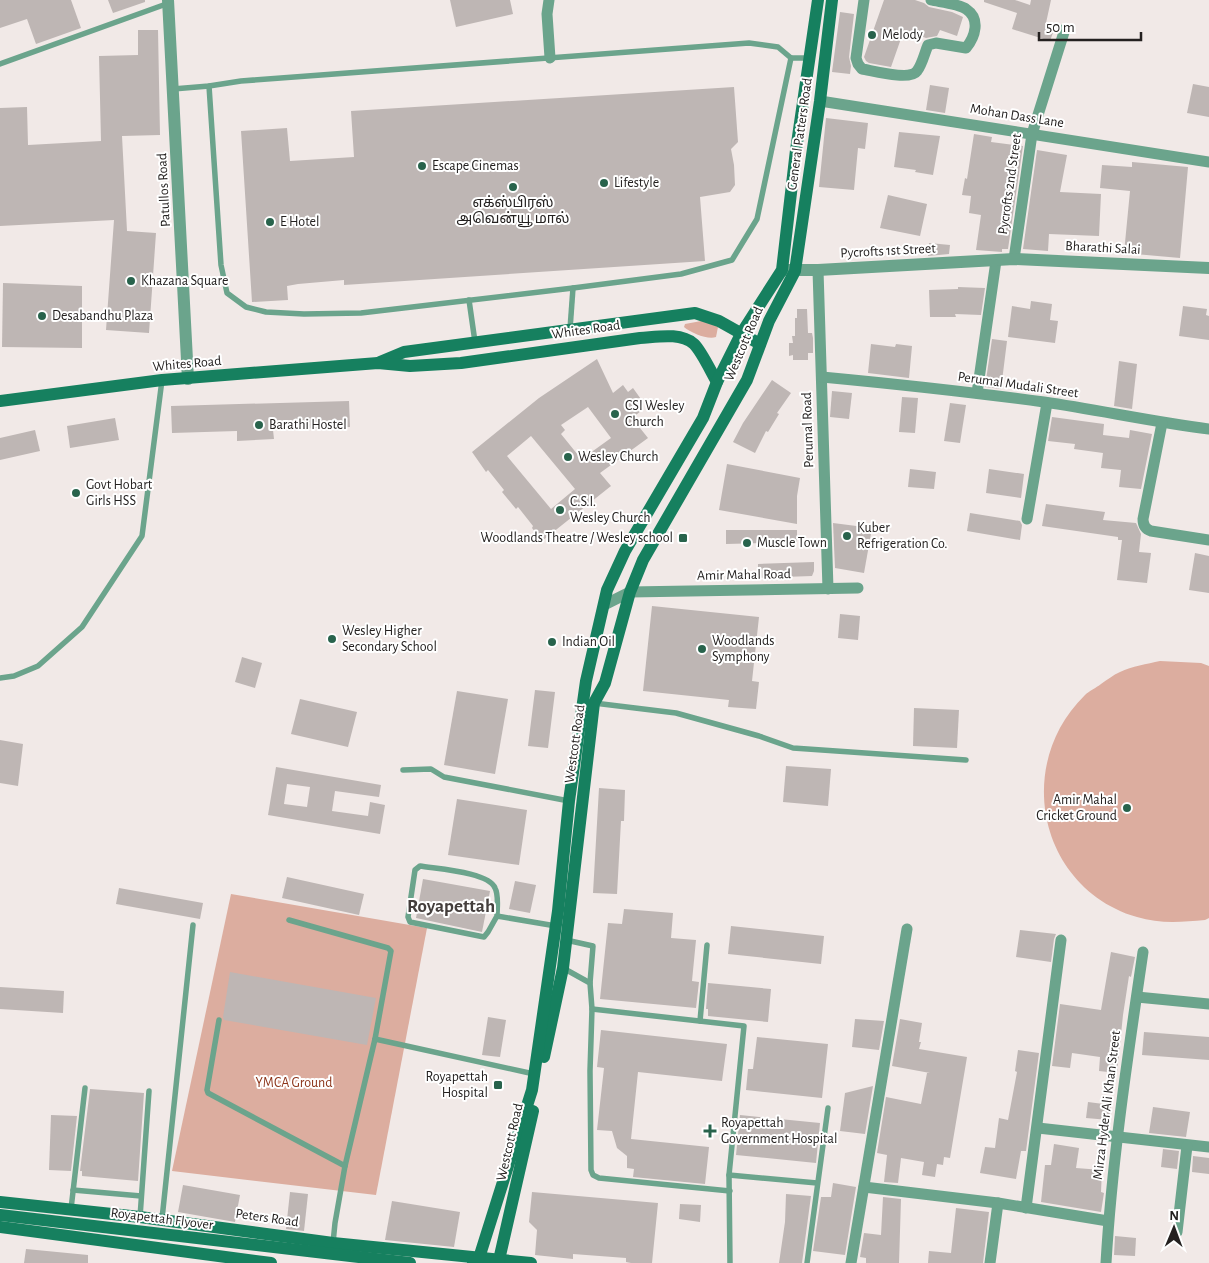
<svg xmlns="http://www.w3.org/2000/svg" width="1209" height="1263" font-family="'Alegreya Sans','Noto Sans Tamil',sans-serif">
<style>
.green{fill:#dcad9f}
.building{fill:#beb6b4;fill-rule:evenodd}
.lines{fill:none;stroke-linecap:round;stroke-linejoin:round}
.service{stroke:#6ba48c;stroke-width:5.5}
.minor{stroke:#6ba48c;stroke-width:11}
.tertiary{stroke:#6ba48c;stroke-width:12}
.secondary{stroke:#16805f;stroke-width:12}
.poi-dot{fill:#28634c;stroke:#fff;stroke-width:2}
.labels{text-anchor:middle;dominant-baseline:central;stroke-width:4;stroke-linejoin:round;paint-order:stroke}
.poi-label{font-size:14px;fill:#242120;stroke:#fff;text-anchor:start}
.street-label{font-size:14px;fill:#242120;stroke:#fff}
.park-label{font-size:14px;fill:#8c351a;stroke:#fff}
.district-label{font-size:19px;font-weight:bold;fill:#443e3c;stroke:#fff}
</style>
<rect width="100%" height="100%" fill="#f1e9e7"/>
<g class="green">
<path d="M712 319 718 327 716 337C708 340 691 333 684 327L685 324Z"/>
<path d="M1160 661 1201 663 1209 666V918L1205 920C1182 922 1159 924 1137 917 1039 888 1013 765 1085 695 1089 691 1096 688 1101 684 1107 680 1113 675 1120 672 1132 666 1147 664 1160 661Z"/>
<polygon points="231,894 427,928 376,1195 172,1171"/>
</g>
<g class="building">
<polygon points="0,0 71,0 81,28 36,44 27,19 0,28"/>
<polygon points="108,0 145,0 145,2 113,13"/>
<polygon points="450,0 510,0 513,14 456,27"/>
<polygon points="884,0 915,0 924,3 929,7 952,12 963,17 957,36 940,30 937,36 926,38 904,30 891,67 869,63 866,61 864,57"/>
<polygon points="984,0 1015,0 1030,5 1031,0 1051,0 1046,23 1055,27 1050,41 1012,29 1017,13 984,2"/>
<polygon points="840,12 854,14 849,57 851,66 850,74 832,72"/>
<polygon points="138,30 158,30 160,135 122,136 127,231 156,233 149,333 106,330 114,220 0,226 0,108 27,107 28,145 101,141 99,56 138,55"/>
<polygon points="1193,84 1209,87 1209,117 1187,113"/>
<polygon points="930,85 949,88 945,113 926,110"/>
<polygon points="734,87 738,142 731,149 734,165 735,185 730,192 700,197 705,261 344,285 344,280 298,284 287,286 288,300 252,302 241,131 287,128 290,161 354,157 351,111"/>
<polygon points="826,118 868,123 865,149 858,148 854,190 819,187"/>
<polygon points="899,132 940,136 933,175 915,172 916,170 894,167"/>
<polygon points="974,134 992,137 991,142 1023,146 1008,249 1002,249 1002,252 976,250 981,215 969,213 971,196 962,195 965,178 967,179"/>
<polygon points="1037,150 1067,155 1060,192 1101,194 1099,236 1049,234 1048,251 1023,249"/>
<polygon points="1132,162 1188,167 1180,258 1124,253 1130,191 1100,188 1102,165 1132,167"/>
<polygon points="888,195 927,204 920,236 880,228"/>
<polygon points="929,243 950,245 949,254 928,256"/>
<polygon points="3,283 82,286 82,348 2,347"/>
<polygon points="958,287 985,288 981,315 955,314 956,317 930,317 929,290 958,289"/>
<polygon points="1031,301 1052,304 1050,320 1058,321 1055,343 1008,337 1012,306 1030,309"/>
<polygon points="1183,306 1207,309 1206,315 1209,316 1209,340 1179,336"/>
<polygon points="797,309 807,309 808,333 812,333 813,338 813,353 808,353 808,360 793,360 793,355 789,356 789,343 793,343 792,336 795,336 795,318 797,318"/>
<polygon points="992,339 1007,341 1001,389 985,387"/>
<polygon points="871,344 895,347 896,344 912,346 909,378 868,373"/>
<path d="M597 359 613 393 623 385 628 392 633 388 643 402 637 405 641 411 632 418 648 438 600 473 611 486 542 541 532 528 533 526 518 507 516 509 502 492 504 490 488 470 486 472 472 452 539 398ZM588 407 611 438 586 456 583 451 578 455 561 434 565 430 561 425ZM531 436 575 489 551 509 507 456Z"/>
<polygon points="1119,361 1137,364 1132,409 1114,406"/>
<polygon points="772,380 791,393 777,413 779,414 768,432 766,431 755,453 733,442 743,423"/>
<polygon points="832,391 852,393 849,419 830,417"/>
<polygon points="902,397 918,398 915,433 899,432"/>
<polygon points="349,401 350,427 273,430 274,439 237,441 237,431 172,433 171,406"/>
<polygon points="950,403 966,405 960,443 944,441"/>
<polygon points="1052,417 1104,424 1103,435 1129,438 1130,430 1152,434 1141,489 1119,487 1121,470 1101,468 1103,453 1074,449 1075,444 1048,441"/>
<polygon points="115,418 119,440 70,448 67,426"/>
<polygon points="35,430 40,451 0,460 0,438"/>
<polygon points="727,464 800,478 797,496 797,524 719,510"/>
<polygon points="910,469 936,472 934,489 908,487"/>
<polygon points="989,469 1024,474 1021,498 986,493"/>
<polygon points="1046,504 1105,512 1103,520 1136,523 1141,534 1139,552 1151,553 1147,583 1117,580 1122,540 1118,540 1118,537 1042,526"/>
<polygon points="970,513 1020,521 1022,525 1020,540 967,531"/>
<polygon points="833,523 872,528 864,573 835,568"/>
<polygon points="726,530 797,530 797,542 726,544"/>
<polygon points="1195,553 1209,556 1209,593 1189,590"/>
<polygon points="814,562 814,571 812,576 758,578 758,564"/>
<polygon points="652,606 759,617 752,681 759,682 756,709 728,707 729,700 643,691"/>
<polygon points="840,614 860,616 858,640 838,638"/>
<polygon points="242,657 262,663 255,688 235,682"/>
<polygon points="535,690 555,692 548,748 528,746"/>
<polygon points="457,691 508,699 495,774 444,765"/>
<polygon points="300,699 357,712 348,747 291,734"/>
<polygon points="914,708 959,710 957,748 913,746"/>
<polygon points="0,740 23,744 18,786 0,783"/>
<polygon points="786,766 831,769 828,806 783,802"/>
<path d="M276 767 381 785 379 797 335 791 332 811 368 816 370 802 385 805 380 834 268 815ZM287 784 310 787 307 807 284 804Z"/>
<polygon points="599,788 625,790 624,821 621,821 617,894 593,893"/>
<polygon points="457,799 527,810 519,865 448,855"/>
<polygon points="287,877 364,894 359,915 282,898"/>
<polygon points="423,879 490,891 482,932 416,918"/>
<polygon points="515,881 536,885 530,913 509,909"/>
<polygon points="119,888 203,903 200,919 116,904"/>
<polygon points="624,909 673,913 671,938 696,940 692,981 699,982 696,1008 600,999 608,923 622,924"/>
<polygon points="731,926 824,936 821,964 728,954"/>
<polygon points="1020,930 1056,934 1054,939 1051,962 1016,957"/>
<polygon points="1111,952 1135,957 1131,977 1129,976 1123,1015 1117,1073 1099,1071 1100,1057 1072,1053 1070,1068 1052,1066 1060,1004 1101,1010"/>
<polygon points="230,972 376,998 367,1045 224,1020 223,1017"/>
<polygon points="708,983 771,989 768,1022 708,1016 708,1009 706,1009"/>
<polygon points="0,987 64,991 63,1013 0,1009"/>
<polygon points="488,1017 506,1020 500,1057 482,1055"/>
<polygon points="855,1019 884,1021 879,1050 852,1047"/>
<polygon points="900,1019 922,1023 919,1042 921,1042 919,1049 967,1057 950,1158 944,1157 943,1165 937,1164 935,1177 922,1175 924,1162 901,1158 898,1183 884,1182 887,1155 877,1153 886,1097 921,1104 927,1073 930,1073 892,1066"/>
<polygon points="601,1030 727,1044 722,1081 638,1072 631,1139 709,1147 705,1184 633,1177 634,1169 627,1168 627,1156 617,1148 612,1131 597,1130 604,1068 597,1067"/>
<polygon points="1144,1032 1209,1037 1209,1060 1142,1055"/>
<polygon points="757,1037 828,1044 822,1098 746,1090 748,1069 753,1069"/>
<polygon points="1018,1050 1039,1053 1026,1151 1021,1151 1016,1179 980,1173 985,1147 995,1148 999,1118 1008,1120 1017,1072 1015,1071"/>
<polygon points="873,1086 865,1134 840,1131 845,1093"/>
<polygon points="90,1089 144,1093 138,1181 82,1176 82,1171 80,1171"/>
<polygon points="1088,1102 1111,1105 1109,1120 1086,1118"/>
<polygon points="1153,1107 1190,1112 1186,1137 1149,1133"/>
<polygon points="51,1115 77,1116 71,1171 49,1170"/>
<polygon points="740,1115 820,1123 816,1163 736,1155"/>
<polygon points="1054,1144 1079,1148 1076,1168 1102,1170 1101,1192 1104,1193 1101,1212 1041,1202 1045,1165 1051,1165"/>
<polygon points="1163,1149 1179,1151 1177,1169 1161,1167"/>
<polygon points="1193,1156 1209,1158 1209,1174 1192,1172"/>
<polygon points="833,1183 856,1187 845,1255 813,1251 821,1197 831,1197"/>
<polygon points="183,1185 240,1195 235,1222 178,1212"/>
<polygon points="290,1192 308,1194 304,1231 286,1229"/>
<polygon points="532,1192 658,1203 652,1263 631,1263 626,1262 626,1258 573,1254 573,1259 535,1255 537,1230 529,1222"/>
<polygon points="786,1194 811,1196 802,1263 779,1263 785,1222"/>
<polygon points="883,1197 901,1199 899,1263 866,1263 866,1258 860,1257 864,1233 881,1235"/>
<polygon points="392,1201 460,1212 454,1247 385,1240"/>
<polygon points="680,1204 701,1205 700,1222 679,1219"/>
<polygon points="956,1208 989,1212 983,1263 928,1263 929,1251 951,1253"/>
<polygon points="1115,1236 1136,1238 1135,1256 1114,1255"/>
<polygon points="26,1249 88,1255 88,1263 24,1263"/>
</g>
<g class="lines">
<g class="service">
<polyline points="0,64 169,3"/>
<polyline points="209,86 221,265 227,293 246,307 266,312 304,314 361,313 573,288 681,274 732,260 757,219 791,58"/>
<polyline points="173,89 209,86 241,81 749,43 778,47 791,58 809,58"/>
<polyline points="469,300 475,342"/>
<polyline points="570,329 573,288"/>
<polyline points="0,678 14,676 38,666 82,627 142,536 162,380"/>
<polyline points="594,703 676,713 759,736 793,748 966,760"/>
<polyline points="403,770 431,769 444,777 569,801"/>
<path d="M497 916 488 932 484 937 410 922 408 917 415 870 420 866C437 869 489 872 495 888 499 895 497 908 497 916L556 926"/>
<polyline points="289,920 388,948 391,951 375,1039 345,1166"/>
<polyline points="566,940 593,946 590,983"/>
<polyline points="563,968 590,983 592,1009 590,1071 591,1170 593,1175 599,1178 730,1191"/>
<polyline points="592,1009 744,1026 729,1175 730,1263"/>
<polyline points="219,1020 207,1090 208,1093 345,1166 335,1223 333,1243"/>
<polyline points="700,1021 707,945"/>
<polyline points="375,1039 534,1074"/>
<polyline points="729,1175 817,1183"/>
<polyline points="73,1190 141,1196"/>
<polyline points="71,1209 85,1088"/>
<polyline points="140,1217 149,1091"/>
<polyline points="162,1219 193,925"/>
<polyline points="807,1263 828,1108"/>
</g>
<g class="minor">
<polyline points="549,0 547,14 550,58"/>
<path d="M864 0 856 58 858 64 862 69C874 71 910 81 917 71 922 65 925 52 928 45L936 43 966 48C975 37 981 19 966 9 959 4 940 2 931 0"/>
<polyline points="820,101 1209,162"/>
<polyline points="1014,259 1032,134 1065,29"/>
<polyline points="818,270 828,589"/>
<path d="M822 377C896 384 970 392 1044 402 1099 410 1154 422 1209 429"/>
<polyline points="977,393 996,261"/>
<path d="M1162 423 1143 519C1143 525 1145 529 1151 531L1209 540"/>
<polyline points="1027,519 1047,403"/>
<polyline points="604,605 630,592 858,588"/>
<polyline points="1137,997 1209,1004"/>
<polyline points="1038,1128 1209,1147"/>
<polyline points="864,1187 998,1203 1108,1221"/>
<polyline points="1026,1208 1061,940"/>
<polyline points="1177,1232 1187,1146"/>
<polyline points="851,1263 907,929"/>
<polyline points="990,1263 998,1203"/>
<path d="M1106 1263C1112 1159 1128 1055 1143 952"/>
</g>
<g class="tertiary">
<polyline points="168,0 188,379"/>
<polyline points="785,270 818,270 1014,259 1209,268"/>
</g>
<g class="secondary">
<polyline points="380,362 404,352 695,313 719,321 760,344"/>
<path d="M0 401 162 380 378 363 410 366 461 363 640 338C657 337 680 332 694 344 702 352 711 372 717 382"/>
<polyline points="544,1057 563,968 594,703 605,683 630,592 643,560 747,380 769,321 795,271 820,101 832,0"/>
<polyline points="0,1202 140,1217 333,1243 531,1263"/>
<polyline points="0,1215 410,1263"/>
<polyline points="0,1227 271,1263"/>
<polyline points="473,1263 479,1258 532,1090 558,911 569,801 586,681 607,590 625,551 703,418 717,382 741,334 782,270 796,150 818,0"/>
<polyline points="495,1263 499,1260 533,1111"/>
</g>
</g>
<g class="poi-dot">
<circle cx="872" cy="35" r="5"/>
<circle cx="422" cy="166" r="5"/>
<circle cx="604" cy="183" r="5"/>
<circle cx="513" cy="187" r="5"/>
<circle cx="270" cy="222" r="5"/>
<circle cx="131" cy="281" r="5"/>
<circle cx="42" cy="316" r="5"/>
<circle cx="615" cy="414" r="5"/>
<circle cx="259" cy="425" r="5"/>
<circle cx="568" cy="457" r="5"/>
<circle cx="76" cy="493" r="5"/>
<circle cx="560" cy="510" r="5"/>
<circle cx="847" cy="536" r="5"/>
<rect x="678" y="533" width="10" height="10" rx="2.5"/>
<circle cx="747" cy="543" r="5"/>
<circle cx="332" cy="639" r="5"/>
<circle cx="552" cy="642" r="5"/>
<circle cx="702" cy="649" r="5"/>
<circle cx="1127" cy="808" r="5"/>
<rect x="493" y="1080" width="10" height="10" rx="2.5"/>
<path d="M707.5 1123.5h5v5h5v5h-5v5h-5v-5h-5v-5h5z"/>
</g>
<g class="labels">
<g class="poi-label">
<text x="882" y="35">Melody</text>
<text x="432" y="166">Escape Cinemas</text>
<text x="614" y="183">Lifestyle</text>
<text x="513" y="203" text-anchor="middle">எக்ஸ்பிரஸ்<tspan x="513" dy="16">அவென்யூ மால்</tspan></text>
<text x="280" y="222">E Hotel</text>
<text x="141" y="281">Khazana Square</text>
<text x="52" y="316">Desabandhu Plaza</text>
<text x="625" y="406">CSI Wesley<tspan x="625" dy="16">Church</tspan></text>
<text x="269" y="425">Barathi Hostel</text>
<text x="578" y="457">Wesley Church</text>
<text x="86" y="485">Govt Hobart<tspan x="86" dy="16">Girls HSS</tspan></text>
<text x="570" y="502">C.S.I.<tspan x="570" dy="16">Wesley Church</tspan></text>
<text x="857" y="528">Kuber<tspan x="857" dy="16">Refrigeration Co.</tspan></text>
<text x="673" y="538" text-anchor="end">Woodlands Theatre / Wesley school</text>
<text x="757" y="543">Muscle Town</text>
<text x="342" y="631">Wesley Higher<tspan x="342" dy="16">Secondary School</tspan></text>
<text x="712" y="641">Woodlands<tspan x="712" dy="16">Symphony</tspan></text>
<text x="562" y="642">Indian Oil</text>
<text x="1117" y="800" text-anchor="end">Amir Mahal<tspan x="1117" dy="16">Cricket Ground</tspan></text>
<text x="488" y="1077" text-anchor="end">Royapettah<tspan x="488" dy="16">Hospital</tspan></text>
<text x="721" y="1123">Royapettah<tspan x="721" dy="16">Government Hospital</tspan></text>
</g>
<g class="street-label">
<text transform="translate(1017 116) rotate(9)">Mohan Dass Lane</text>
<text transform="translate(800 134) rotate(-82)">General Patters Road</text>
<text transform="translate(1010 184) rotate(-82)">Pycrofts 2nd Street</text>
<text transform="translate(164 190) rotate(-93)">Patullos Road</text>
<text transform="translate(1103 248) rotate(3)">Bharathi Salai</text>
<text transform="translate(888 251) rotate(-3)">Pycrofts 1st Street</text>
<text transform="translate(586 330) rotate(-8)">Whites Road</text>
<text transform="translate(744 344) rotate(-67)">Westcott Road</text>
<text transform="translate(187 364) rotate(-5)">Whites Road</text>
<text transform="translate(1018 385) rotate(8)">Perumal Mudali Street</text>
<text transform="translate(808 430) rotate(-92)">Perumal Road</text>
<text transform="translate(744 575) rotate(-1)">Amir Mahal Road</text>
<text transform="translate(575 744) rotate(-82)">Westcott Road</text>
<text transform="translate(1107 1105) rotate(-83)">Mirza Hyder Ali Khan Street</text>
<text transform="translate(510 1142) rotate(-77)">Westcott Road</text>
<text transform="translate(267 1218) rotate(8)">Peters Road</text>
<text transform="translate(162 1219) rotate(7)">Royapettah Flyover</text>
</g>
<g class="park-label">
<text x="294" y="1083">YMCA Ground</text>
</g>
<g class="district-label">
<text x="451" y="906">Royapettah</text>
</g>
</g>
<g transform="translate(1174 1228) rotate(1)" stroke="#ffffff" stroke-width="4" paint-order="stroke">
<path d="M0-4L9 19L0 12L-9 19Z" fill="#242120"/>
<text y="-8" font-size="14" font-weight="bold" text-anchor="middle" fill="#242120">N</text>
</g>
<path d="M1039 32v8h102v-8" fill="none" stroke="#242120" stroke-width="2.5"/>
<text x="1046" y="32" font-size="15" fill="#242120" stroke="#ffffff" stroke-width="4" paint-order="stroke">50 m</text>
</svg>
